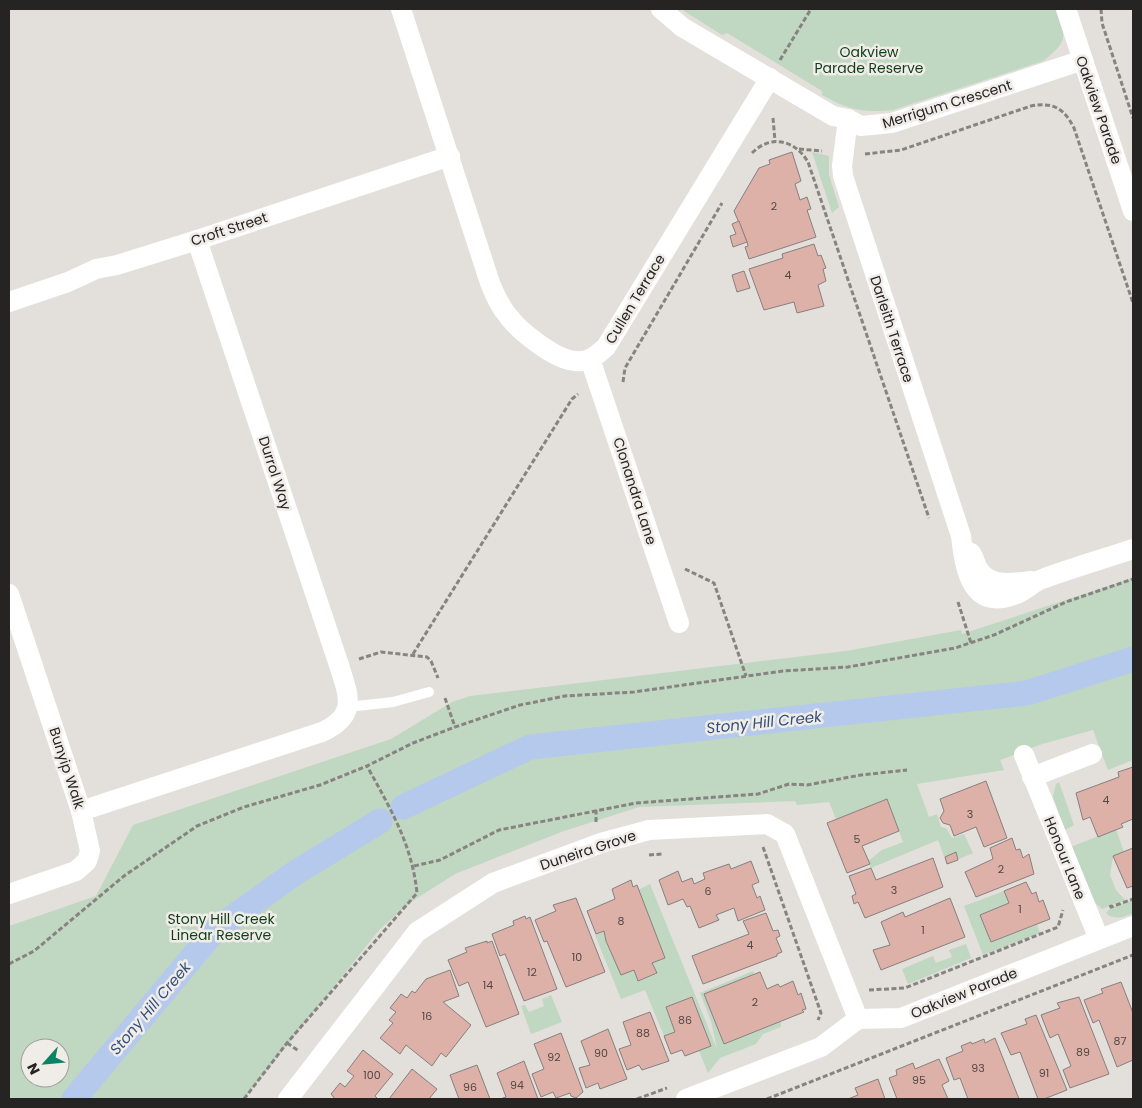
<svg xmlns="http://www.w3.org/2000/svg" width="1142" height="1108" font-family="Poppins,sans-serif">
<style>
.green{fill:#c0d7c2;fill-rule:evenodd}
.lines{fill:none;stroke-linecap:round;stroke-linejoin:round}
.canal{stroke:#b4c9eb;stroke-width:25}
.building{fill:#ddb0a8;stroke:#86807f}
.path{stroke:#868380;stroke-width:3;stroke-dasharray:5 2.5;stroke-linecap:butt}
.service{stroke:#fff;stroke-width:10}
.minor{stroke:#fff;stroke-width:20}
.labels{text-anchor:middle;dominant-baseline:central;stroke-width:5;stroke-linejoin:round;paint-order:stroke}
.number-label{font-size:11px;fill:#534744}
.park-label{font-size:14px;fill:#0d3f19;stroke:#f0ede8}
.street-label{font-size:14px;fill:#252422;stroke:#f0ede8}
.water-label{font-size:15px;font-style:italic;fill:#344f7d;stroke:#f0ede8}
</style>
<rect width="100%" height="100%" fill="#e3dfdb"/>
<g class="green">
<path d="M681 9H1057C1066 37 1068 42 1043 61L893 110C863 113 849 110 822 95V91L727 33 722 35Z"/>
<polygon points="812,152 829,156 829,175 839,207 832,213"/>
<path d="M1133 578V760L1108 770 1093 730 1042 744 1000 760 1004 770 917 784 929 817 937 814 941 827 946 828 952 838 964 834 973 853 947 864 938 840 871 868 868 861 882 850 903 842 887 799 836 819 829 802 797 805 795 801 639 807 564 831 455 874 411 902 380 929 244 1099H9V926L96 896 133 825 391 739 452 702 470 696 846 651 961 630 962 634ZM30 1048H60V1078H30Z"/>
<polygon points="1059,782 1074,825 1065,830 1053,797 1056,784"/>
<polygon points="1116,829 1124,852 1113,857 1110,875 1116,890 1125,900 1102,909 1092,900 1071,847"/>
<polygon points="650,884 717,1049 711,1021 700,993 753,971 754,974 704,995 724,1044 781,1021 781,1027 763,1034 756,1044 720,1058 708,1073 699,1051 711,1046 691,997 666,1007 675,1032 664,1036 645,990 621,999 595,935 604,931 606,942 621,975 634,970 638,981 657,974 652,963 665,958 638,890"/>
<polygon points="1004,891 1009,903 980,915 991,942 1037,925 1040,933 983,955 964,906"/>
<path d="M1133 900V913C1124 917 1114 921 1106 913L1111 907Z"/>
<polygon points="966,944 971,958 908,984 902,969 933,956 936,963 952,957 949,950"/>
<polygon points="551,995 562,1022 531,1034 521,1006 525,1005 529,1012 544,1006 542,999"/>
</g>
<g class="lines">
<g class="canal">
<polyline points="403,807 530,747 1027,693 1133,659"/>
<polyline points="74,1099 215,930 295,873 380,821"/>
</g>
</g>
<g class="building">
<polygon points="792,152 801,181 795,184 800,200 807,197 811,209 807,210 816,237 749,259 745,247 748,246 747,242 734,211 759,168 770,164 769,160"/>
<polygon points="739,221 747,242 733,247 730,236 736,234 732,224"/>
<polygon points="814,244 818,256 821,255 826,268 823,269 826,281 818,285 824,306 797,313 794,302 764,310 749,269 783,258 782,254"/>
<polygon points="744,271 750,288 737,292 732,275"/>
<polygon points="1133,767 1133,819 1121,824 1123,827 1098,837 1090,817 1083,820 1076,793 1119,777 1118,772"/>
<polygon points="986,781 1007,838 984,847 976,827 954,836 950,825 943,823 940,818 944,811 940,799"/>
<polygon points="887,799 899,831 862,846 870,864 847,873 827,823"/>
<polygon points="1012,838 1016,850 1020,849 1023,858 1029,854 1034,874 976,897 965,872 993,859 990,848"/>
<polygon points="1133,848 1133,886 1127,888 1113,856"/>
<polygon points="956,852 958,860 947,864 945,857"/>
<polygon points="933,858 943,887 865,918 858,902 854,904 852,896 856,894 849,876 871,868 876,880"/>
<polygon points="751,861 759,882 752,885 757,898 760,896 765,910 738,921 734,908 716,915 719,920 699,928 690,906 687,907 683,899 668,905 659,880 678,871 682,882 692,878 694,884 705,879 703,873 729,864 731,869"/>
<polygon points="631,880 633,887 637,885 665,958 652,963 657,973 638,981 634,970 621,975 606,941 604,931 596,934 587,911 615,899 612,889"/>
<polygon points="1026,882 1032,894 1036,892 1039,902 1043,900 1050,919 991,942 980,915 1009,903 1004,891"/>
<polygon points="576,898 605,972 566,987 547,941 544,942 535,920 556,911 553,905"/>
<polygon points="950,898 965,937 881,970 873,950 890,945 881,922 903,912 905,917"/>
<polygon points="766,913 773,931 778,930 780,936 776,938 782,952 777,954 777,956 703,984 692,956 749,934 743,921"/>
<polygon points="525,916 526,919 530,917 557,989 524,1001 505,954 500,956 492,934 514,925 513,921"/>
<polygon points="487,941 487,943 492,941 519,1014 486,1027 468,982 459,986 448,960 467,952 465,948"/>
<polygon points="450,970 459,996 443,1002 471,1025 446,1057 441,1053 432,1066 406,1045 400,1054 380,1038 393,1023 389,1020 396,1012 390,1008 401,994 407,998 412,991 415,993 426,979"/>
<polygon points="760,972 767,989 778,984 780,987 793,981 798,995 801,993 806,1009 802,1010 804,1012 724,1044 704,994"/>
<polygon points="1121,982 1133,1013 1133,1060 1117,1067 1099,1020 1093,1023 1084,1000 1103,993 1101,989"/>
<polygon points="692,997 711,1046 685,1056 682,1050 671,1054 664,1036 675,1032 666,1007"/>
<polygon points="1079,997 1109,1074 1070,1088 1063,1070 1071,1066 1058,1034 1050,1038 1041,1015 1060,1008 1057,1003"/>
<polygon points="650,1012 669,1061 642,1070 639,1065 627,1070 619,1049 631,1045 623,1022"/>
<polygon points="1036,1015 1067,1090 1044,1099 1038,1099 1020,1052 1011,1055 1001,1033 1027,1024 1025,1019"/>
<polygon points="608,1029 627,1079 600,1089 598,1083 586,1088 579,1068 590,1065 581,1041"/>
<polygon points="561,1033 583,1092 576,1098 571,1096 570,1093 556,1098 553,1092 541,1097 532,1074 544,1069 534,1044"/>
<polygon points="995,1038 1019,1099 968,1099 960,1078 954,1080 946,1058 963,1051 961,1046 971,1042 972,1044 984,1039 985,1043"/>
<polygon points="363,1050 393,1074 375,1096 378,1099 335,1099 331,1094 340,1083 345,1087 354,1076 347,1071"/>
<polygon points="939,1059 949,1081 942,1085 948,1099 897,1099 889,1078 897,1075 896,1070 913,1063 915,1069"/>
<polygon points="524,1061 538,1099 500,1099 506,1097 497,1073"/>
<polygon points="477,1065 490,1099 459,1099 450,1075"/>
<polygon points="412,1069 437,1089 429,1099 389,1099"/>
<polygon points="878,1079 885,1099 848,1099 858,1095 855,1088"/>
</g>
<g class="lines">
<g class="path">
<polyline points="1101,9 1102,23 1133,118"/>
<polyline points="780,60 811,9"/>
<polyline points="773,118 775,141"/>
<polyline points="799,149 822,151"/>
<path d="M752 153C771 134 795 140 808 162L929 518"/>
<path d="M865 154 901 150 1031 106C1053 102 1064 108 1074 128L1133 303"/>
<polyline points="623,382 625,368 722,203"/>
<polyline points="685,569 714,583 746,676"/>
<polyline points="958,602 971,643"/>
<polyline points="413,654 572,399 578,394"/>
<polyline points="359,659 381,652 427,657 431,661 438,678"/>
<polyline points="445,698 455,727"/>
<polyline points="596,822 596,810"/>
<polyline points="763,847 821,1013 818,1020"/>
<polyline points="649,855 662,854"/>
<polyline points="414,866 440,860 499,830 636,803 758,794 789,784 807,785 861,775 907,770"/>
<polyline points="1110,905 1111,907 1133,899"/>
<polyline points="9,964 34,951 124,876 197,826 244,807 320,785 367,766 413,743 455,727 520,705 565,696 634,692 783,671 848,667 955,648 994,635 1066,602 1133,579"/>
<polyline points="869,990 905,988 1058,927 1063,910"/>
<polyline points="287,1043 299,1051"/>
<path d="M244 1099 287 1043 417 893C412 844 390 808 367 766"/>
<polyline points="637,1099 667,1088"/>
<polyline points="767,1099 1133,955"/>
</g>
<polyline class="service" points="348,707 393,702 429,692"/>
<g class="minor">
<path d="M401 9 490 283C495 295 500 307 509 317 520 332 556 360 575 361 588 363 597 355 606 347L770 78"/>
<polyline points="661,9 682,27 833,116 848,119 861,126 892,123 1083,60"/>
<polyline points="1066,9 1133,211"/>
<path d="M848 119 842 166 843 176 961 536C965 572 972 613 1019 593 1027 589 1034 582 1042 579 1072 568 1103 559 1133 549"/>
<polyline points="9,302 68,282 96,269 117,265 197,240 450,156"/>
<polyline points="590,359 679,623"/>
<path d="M971 553C974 557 975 563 977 567 988 588 1012 583 1031 581"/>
<polyline points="9,594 81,811 90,851 87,861 76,871 9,894"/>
<polyline points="1024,755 1099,939"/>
<polyline points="1032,777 1092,754"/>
<path d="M81 811 322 732C358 715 349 697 339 665L197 240"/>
<polyline points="288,1099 417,932 493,883 601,843 649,830 767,824 785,834 858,1019"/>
<polyline points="686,1099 821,1047 858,1019 901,1018 1133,926"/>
</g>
</g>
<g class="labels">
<g class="number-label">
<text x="774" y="206">2</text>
<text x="788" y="275">4</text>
<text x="1106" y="800">4</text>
<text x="970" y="814">3</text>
<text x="857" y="839">5</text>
<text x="1001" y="869">2</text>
<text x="894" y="890">3</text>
<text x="708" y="891">6</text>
<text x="1020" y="909">1</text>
<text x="621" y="921">8</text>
<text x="923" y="930">1</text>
<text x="750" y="945">4</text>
<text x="577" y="957">10</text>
<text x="532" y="972">12</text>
<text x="488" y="985">14</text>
<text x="755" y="1002">2</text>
<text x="427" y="1016">16</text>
<text x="685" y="1020">86</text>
<text x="643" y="1033">88</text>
<text x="1120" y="1041">87</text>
<text x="1083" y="1052">89</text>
<text x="601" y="1053">90</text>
<text x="554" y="1057">92</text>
<text x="978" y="1068">93</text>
<text x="1044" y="1073">91</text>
<text x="372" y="1075">100</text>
<text x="919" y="1080">95</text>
<text x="517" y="1085">94</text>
<text x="470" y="1087">96</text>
</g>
<g class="park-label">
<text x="869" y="52">Oakview<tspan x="869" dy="16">Parade Reserve</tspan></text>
<text x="221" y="919">Stony Hill Creek<tspan x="221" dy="16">Linear Reserve</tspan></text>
</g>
<g class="street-label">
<text transform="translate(947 104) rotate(-17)">Merrigum Crescent</text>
<text transform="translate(1099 110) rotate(71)">Oakview Parade</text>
<text transform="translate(229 229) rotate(-18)">Croft Street</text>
<text transform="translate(635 299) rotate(-59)">Cullen Terrace</text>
<text transform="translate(892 329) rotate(72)">Darleith Terrace</text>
<text transform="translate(275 473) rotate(72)">Durrol Way</text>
<text transform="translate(635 491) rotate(72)">Clonandra Lane</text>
<text transform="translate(67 768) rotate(72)">Bunyip Walk</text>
<text transform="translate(588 850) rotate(-18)">Duneira Grove</text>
<text transform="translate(1065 858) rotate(68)">Honour Lane</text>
<text transform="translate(964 993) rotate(-22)">Oakview Parade</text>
</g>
<g class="water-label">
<text transform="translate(764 722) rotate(-6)">Stony Hill Creek</text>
<text transform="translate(150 1008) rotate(-50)">Stony Hill Creek</text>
</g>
</g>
<rect width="1142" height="1108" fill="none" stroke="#252422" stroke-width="20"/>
<g transform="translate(45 1063) rotate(243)"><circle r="24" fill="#f0ede8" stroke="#9f9d99"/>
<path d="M0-4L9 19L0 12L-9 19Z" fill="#0c8464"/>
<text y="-8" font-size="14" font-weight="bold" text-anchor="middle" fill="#252422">N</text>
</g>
</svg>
